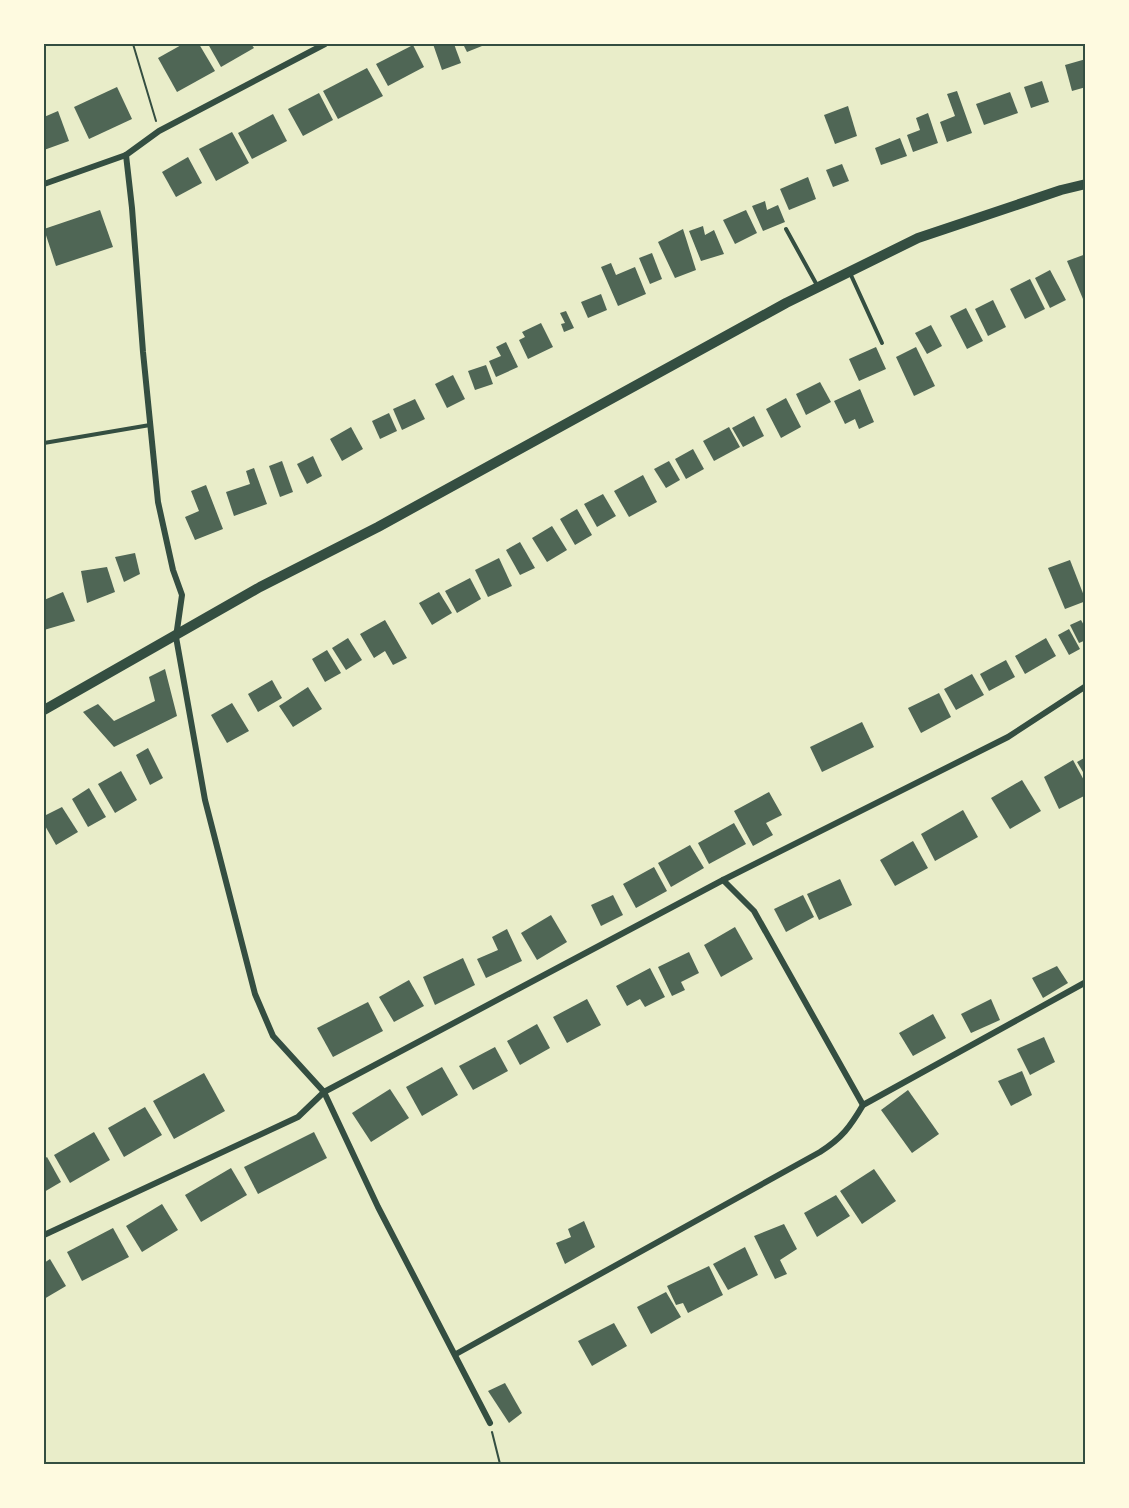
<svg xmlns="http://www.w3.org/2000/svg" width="1129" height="1508" font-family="'DM Sans',sans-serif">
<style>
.building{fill:#4f6655}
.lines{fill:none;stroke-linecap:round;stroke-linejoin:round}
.path{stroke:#344e41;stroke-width:2}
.service{stroke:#344e41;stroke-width:4}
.minor{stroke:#344e41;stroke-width:6}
.secondary{stroke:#344e41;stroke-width:10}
.neatline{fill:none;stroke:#344e41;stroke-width:2}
</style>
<rect width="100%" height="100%" fill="#e9edc9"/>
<g class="building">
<polygon points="183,44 199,44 215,71 177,92 158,58"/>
<polygon points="208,44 251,44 254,48 221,67"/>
<polygon points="433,44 454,44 461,63 442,70"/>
<polygon points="463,44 487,44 467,52"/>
<polygon points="413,45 424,67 388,86 376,64"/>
<polygon points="1086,59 1086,87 1072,91 1065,65"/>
<polygon points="367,68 383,96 338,119 323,91"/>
<polygon points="1042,81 1049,102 1031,108 1024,87"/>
<polygon points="117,87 132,119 89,139 74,107"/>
<polygon points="957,91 972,133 947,142 940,122 955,116 947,94"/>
<polygon points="1010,92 1018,113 984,125 976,104"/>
<polygon points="319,93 333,120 303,136 288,109"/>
<polygon points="848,106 857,136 835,144 824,115"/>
<polygon points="58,111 69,141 44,150 44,117"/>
<polygon points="928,113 938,143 913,152 907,135 920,130 916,118"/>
<polygon points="273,114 287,141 252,159 238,133"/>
<polygon points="232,132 249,163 216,181 199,149"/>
<polygon points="900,138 907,156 881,165 875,148"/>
<polygon points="188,157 202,183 176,197 162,172"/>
<polygon points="842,164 849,181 833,187 826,170"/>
<polygon points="808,177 816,199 789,210 780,189"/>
<polygon points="765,201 767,210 778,205 785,222 763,231 752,206"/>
<polygon points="100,210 113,247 56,266 44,229"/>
<polygon points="746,210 757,233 735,244 723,220"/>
<polygon points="703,226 705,235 714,230 724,254 701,261 689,231"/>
<polygon points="683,229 696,270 675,278 658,242"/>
<polygon points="652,253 662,279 650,284 639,258"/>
<polygon points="1086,254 1086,298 1083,299 1067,261"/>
<polygon points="611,263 616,275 635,267 646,294 618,306 601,267"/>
<polygon points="1050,270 1066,300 1050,308 1035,278"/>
<polygon points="1030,279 1045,309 1025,319 1010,289"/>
<polygon points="601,294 607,310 588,318 581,302"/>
<polygon points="993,300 1006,327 988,336 975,309"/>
<polygon points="966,308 983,341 967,349 950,316"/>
<polygon points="566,311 574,328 564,332 561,324 565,323 560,313"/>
<polygon points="541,323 553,347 528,359 519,340 525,337 522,332"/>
<polygon points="931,325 942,346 927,354 915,333"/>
<polygon points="506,342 518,367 496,377 489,361 501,356 496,347"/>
<polygon points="876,347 886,369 859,381 849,359"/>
<polygon points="916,347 935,386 914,396 896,357"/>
<polygon points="486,365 493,384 475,390 468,371"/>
<polygon points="453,375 465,399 447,408 435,384"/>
<polygon points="820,382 831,402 806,415 796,394"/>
<polygon points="860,389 874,422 859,429 855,419 845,424 834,401"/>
<polygon points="786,398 801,427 781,438 766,409"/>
<polygon points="415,399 425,419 402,430 393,409"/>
<polygon points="389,413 397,431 380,439 372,421"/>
<polygon points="754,416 764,436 743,447 732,428"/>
<polygon points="351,427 363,449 342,461 330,439"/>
<polygon points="729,427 740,447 714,461 703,441"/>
<polygon points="693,449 704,469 686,479 675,459"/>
<polygon points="313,456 322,476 307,484 297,464"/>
<polygon points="282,461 293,492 280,497 269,466"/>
<polygon points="669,461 680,480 666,488 654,469"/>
<polygon points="254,468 267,504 234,516 226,492 250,484 246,471"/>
<polygon points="643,475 657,502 629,517 614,491"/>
<polygon points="206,485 223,529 195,540 185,517 199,511 191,491"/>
<polygon points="603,494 616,516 597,527 584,504"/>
<polygon points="577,509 592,535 575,545 560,519"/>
<polygon points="552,526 567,550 547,562 532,538"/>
<polygon points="520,542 535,568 520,575 506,550"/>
<polygon points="135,553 140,574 124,582 115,557"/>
<polygon points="499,558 512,586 488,597 475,570"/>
<polygon points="1070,560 1086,601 1065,609 1048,568"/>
<polygon points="107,567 115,592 87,603 81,571"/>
<polygon points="470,578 481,599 457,613 445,591"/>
<polygon points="63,592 75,621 44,630 44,600"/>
<polygon points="439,592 452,613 432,625 419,603"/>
<polygon points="385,620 407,658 393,665 385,651 374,658 360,634"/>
<polygon points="1081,620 1086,629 1086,640 1079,643 1070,625"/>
<polygon points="1069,629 1080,649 1069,655 1058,635"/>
<polygon points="348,638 362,660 346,670 332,648"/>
<polygon points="1046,638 1056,656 1025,674 1015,656"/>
<polygon points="327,650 341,673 325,682 312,659"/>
<polygon points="1006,660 1015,677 989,691 980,674"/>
<polygon points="165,669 177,716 114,747 83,712 98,704 114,721 155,701 149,677"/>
<polygon points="972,674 984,695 956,710 944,689"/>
<polygon points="272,680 282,698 258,712 248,694"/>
<polygon points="308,687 322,709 293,727 279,706"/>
<polygon points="939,693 951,717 921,733 908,708"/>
<polygon points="232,703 249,731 227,743 211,715"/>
<polygon points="862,722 874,747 822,772 810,747"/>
<polygon points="148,748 163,778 150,785 136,755"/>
<polygon points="1086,757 1086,777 1077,762"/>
<polygon points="1073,760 1086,784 1086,795 1059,809 1044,777"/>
<polygon points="121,771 137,800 115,813 98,784"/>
<polygon points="1022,780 1041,811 1010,829 991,798"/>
<polygon points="89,788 106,817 88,827 72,799"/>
<polygon points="769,792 782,815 766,823 773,835 753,846 734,811"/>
<polygon points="62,807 78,832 56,845 44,824 44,816"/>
<polygon points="963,810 978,837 935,861 921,834"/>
<polygon points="734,823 746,844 709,864 698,843"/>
<polygon points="913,841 928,868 895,886 880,860"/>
<polygon points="690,845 704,868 671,887 658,863"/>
<polygon points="654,867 667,891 636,908 623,884"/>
<polygon points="840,879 852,905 819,920 807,894"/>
<polygon points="613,895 623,915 601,926 591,905"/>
<polygon points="803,895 814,917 786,932 774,909"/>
<polygon points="551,915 567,942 537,960 521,933"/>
<polygon points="735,927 753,959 721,977 704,945"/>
<polygon points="507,929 522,961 486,978 477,959 498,950 492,937"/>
<polygon points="689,952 699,973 681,982 685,990 672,996 658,967"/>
<polygon points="463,958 475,985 435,1005 423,977"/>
<polygon points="1057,966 1068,983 1043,998 1032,978"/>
<polygon points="650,968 665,997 645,1007 640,999 627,1006 616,986"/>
<polygon points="409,980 424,1006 394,1022 379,997"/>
<polygon points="587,999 601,1025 567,1043 553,1017"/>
<polygon points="991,999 1000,1020 971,1033 961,1014"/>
<polygon points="368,1002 383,1031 333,1057 317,1028"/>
<polygon points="933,1014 946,1038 913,1056 899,1033"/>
<polygon points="537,1024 550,1048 520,1065 507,1041"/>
<polygon points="1044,1037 1055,1062 1030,1075 1017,1049"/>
<polygon points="495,1047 508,1071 473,1090 459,1066"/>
<polygon points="442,1067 458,1095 422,1116 406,1087"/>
<polygon points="1022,1071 1032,1095 1011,1106 998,1081"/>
<polygon points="204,1073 225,1111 174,1139 153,1101"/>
<polygon points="390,1089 409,1118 371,1142 352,1113"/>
<polygon points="908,1090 939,1134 912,1153 881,1110"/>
<polygon points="145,1107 162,1135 124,1157 108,1128"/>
<polygon points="94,1132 110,1160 70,1183 54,1155"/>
<polygon points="314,1132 327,1158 258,1194 244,1167"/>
<polygon points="47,1157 61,1182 44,1192 44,1159"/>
<polygon points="231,1168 247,1195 201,1222 185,1195"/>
<polygon points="874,1169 896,1201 862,1224 840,1191"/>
<polygon points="836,1195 850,1216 817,1237 804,1213"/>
<polygon points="162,1204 178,1230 142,1252 126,1226"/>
<polygon points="584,1221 595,1247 565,1264 556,1243 571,1237 568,1229"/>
<polygon points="784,1224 797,1249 780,1260 787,1274 775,1279 754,1236"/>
<polygon points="113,1228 129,1257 82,1281 67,1252"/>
<polygon points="745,1247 758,1275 728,1290 713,1264"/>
<polygon points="50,1259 66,1286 44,1299 44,1263"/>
<polygon points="709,1266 723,1295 688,1313 683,1303 676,1305 667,1286"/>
<polygon points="666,1292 681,1317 651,1334 637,1307"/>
<polygon points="614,1323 627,1346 592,1366 578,1341"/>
<polygon points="505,1383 522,1413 509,1423 488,1391"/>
</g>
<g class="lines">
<g class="path">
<polyline points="133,44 156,121"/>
<polyline points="492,1432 500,1464"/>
</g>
<g class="service">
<polyline points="786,229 818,287"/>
<polyline points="850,273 882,343"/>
<polyline points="44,443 150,425"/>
</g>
<g class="minor">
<polyline points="126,155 132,208 143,352 158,502 173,570 182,595 176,637 205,800 255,994 273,1036 324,1092 378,1207 490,1423"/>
<polyline points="44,184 126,155 159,131 325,44"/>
<polyline points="723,880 754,911 863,1105"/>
<polyline points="44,1235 298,1117 324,1092 723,880 1008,737 1086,686"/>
<path d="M456 1354 820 1152C842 1138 850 1127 863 1105L1086 982"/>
</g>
<polyline class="secondary" points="44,710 260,587 378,527 786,303 918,238 1061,190 1086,184"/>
</g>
<rect width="1129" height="1508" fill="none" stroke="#fefae0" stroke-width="90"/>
<rect x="45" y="45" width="1039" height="1418" class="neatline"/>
</svg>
